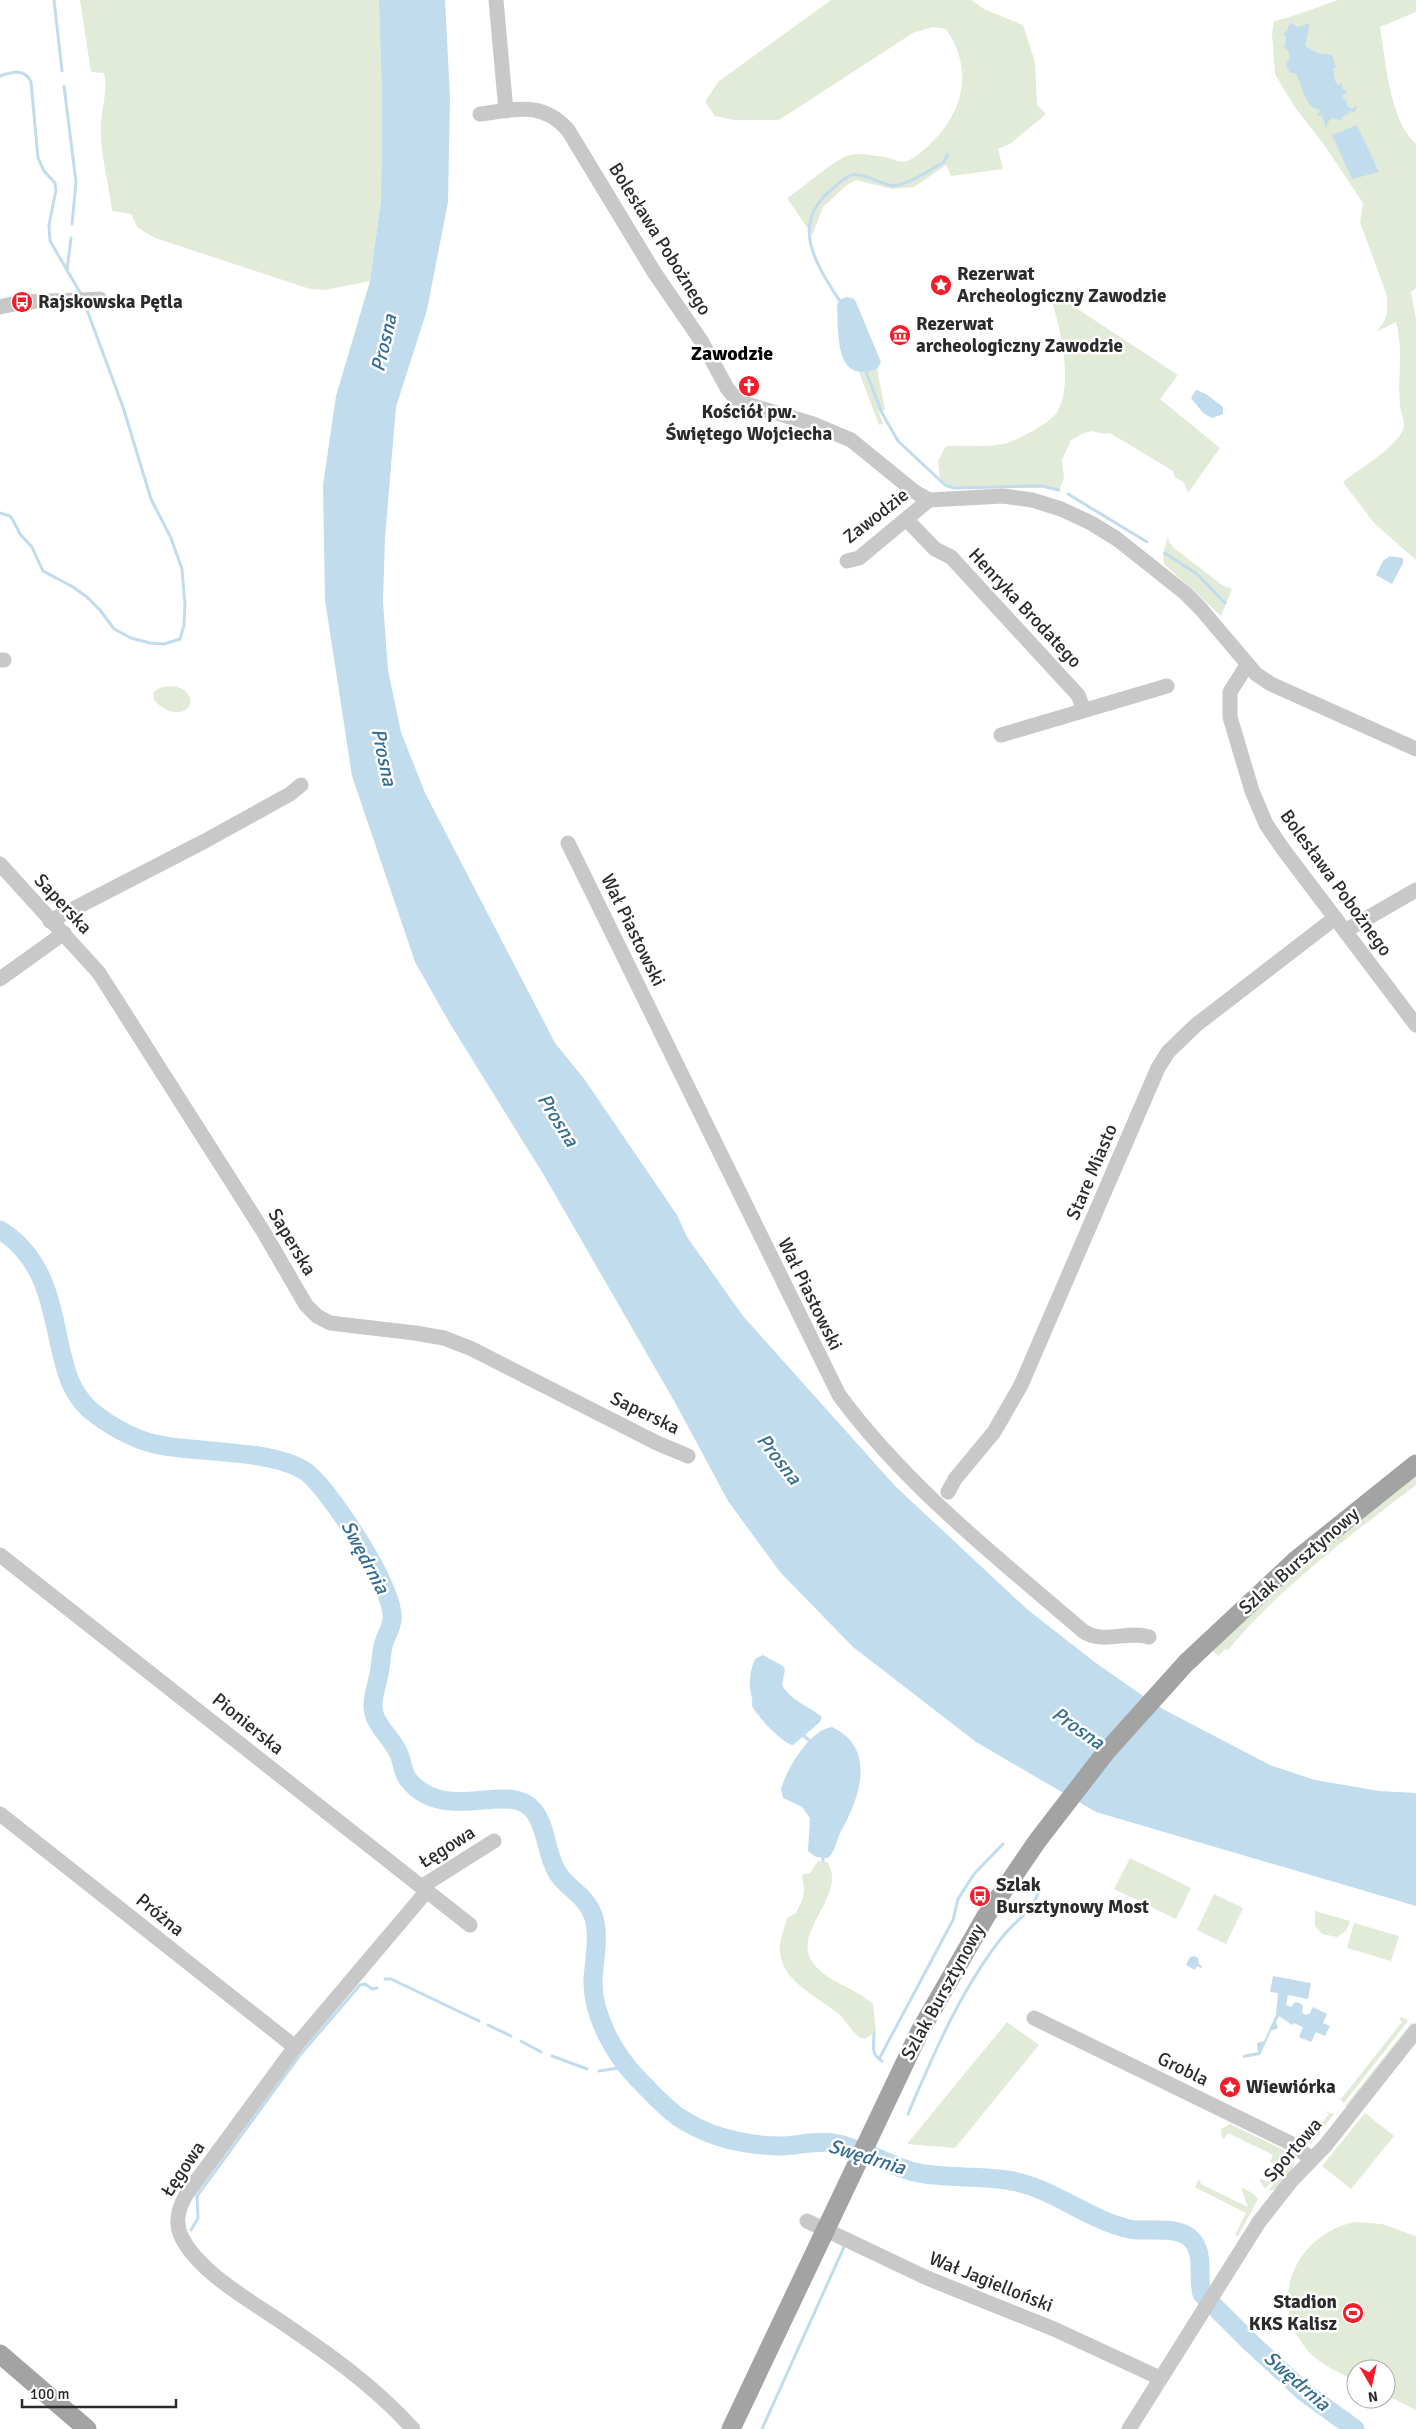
<svg xmlns="http://www.w3.org/2000/svg" width="1416" height="2429" font-family="Signika,sans-serif">
<style>
.green{fill:#e2ebd7}
.water{fill:#c1dced}
.lines{fill:none;stroke-linecap:round;stroke-linejoin:round}
.stream{stroke:#c1dced;stroke-width:3}
.river{stroke:#c1dced;stroke-width:19}
.minor{stroke:#c8c8c8;stroke-width:15}
.major{stroke:#a3a3a3;stroke-width:19}
.labels{text-anchor:middle;dominant-baseline:central;stroke-width:5;stroke-linejoin:round;paint-order:stroke}
.street-label{font-size:19px;fill:#2b2b2b;stroke:#fff}
.poi-label{font-size:19px;font-weight:bold;fill:#2b2b2b;stroke:#fff;text-anchor:start}
.water-label{font-size:20px;font-style:italic;fill:#346d93;stroke:#fff}
.neighbourhood-label{font-size:20px;font-weight:bold;fill:#000;stroke:#fff}
</style>
<rect width="100%" height="100%" fill="#fff"/>
<g class="green">
<path d="M80 0H379L382 101 381 200 370 281 325 290 310 289 155 238 138 228 131 214 112 211C109 182 99 152 101 123 102 106 108 90 104 73L91 72Z"/>
<path d="M831 0H971L984 9 1023 25 1035 62 1037 105 1046 114 1010 144 998 149 1003 169 951 176 946 165 914 187 892 189 856 180 847 185 823 207 812 235 787 198C803 188 834 159 850 155 861 153 878 156 889 158 893 159 899 162 903 162 912 161 920 153 926 148 963 115 975 71 946 29L932 27 913 33 779 120H735L715 116 705 102 718 82Z"/>
<path d="M1338 0H1416V12L1380 27C1386 62 1389 119 1416 144V288L1411 292 1416 319V560L1374 523 1343 482C1359 469 1392 450 1402 432 1407 423 1401 415 1400 406 1397 377 1404 350 1396 322L1376 332 1384 322 1387 314V296L1360 222 1363 203 1325 146 1294 106 1275 74 1272 34 1274 21 1290 17Z"/>
<path d="M1047 289 1178 375 1160 399 1220 448 1188 493 1184 483 1174 476 1173 471 1110 433 1105 434 1091 431 1084 433 1071 440 1062 460 1064 478 1059 490C1031 481 957 495 940 481L938 461 946 446C965 445 989 448 1007 443 1020 439 1045 425 1054 416 1077 390 1059 318 1047 289Z"/>
<polygon points="877,369 885,409 879,412 883,424 879,425 859,372"/>
<polygon points="1168,536 1169,542 1174,548 1222,585 1232,589 1221,616 1164,564 1163,554"/>
<path d="M175 686C209 697 181 730 154 700L153 693C159 686 166 687 175 686Z"/>
<path d="M1416 1471V1485C1353 1533 1278 1589 1228 1650L1225 1649 1218 1656 1212 1650 1197 1667 1194 1664 1269 1591Z"/>
<polygon points="1130,1858 1191,1888 1176,1919 1114,1889"/>
<path d="M818 1861 827 1862C849 1893 790 1933 813 1963 829 1984 855 1987 873 2004L876 2032 864 2039C853 2036 848 2023 840 2015 818 1996 776 1980 780 1944 781 1936 785 1927 787 1918L796 1913 803 1898 804 1888 802 1875 810 1873Z"/>
<polygon points="1214,1894 1243,1908 1226,1944 1197,1930"/>
<polygon points="1315,1911 1350,1921 1346,1931 1337,1937 1322,1934 1315,1926"/>
<polygon points="1354,1923 1399,1936 1391,1961 1347,1948"/>
<polygon points="1402,2017 1408,2021 1344,2103 1337,2096 1341,2099 1402,2022 1399,2018"/>
<polygon points="1007,2022 1039,2045 955,2148 907,2144"/>
<polygon points="1412,2022 1413,2025 1348,2106 1345,2106"/>
<polygon points="1325,2111 1334,2114 1311,2144 1298,2138 1301,2134 1308,2140 1329,2114"/>
<polygon points="1365,2113 1394,2136 1351,2189 1322,2166"/>
<polygon points="1230,2124 1284,2150 1290,2156 1289,2164 1265,2189 1260,2181 1261,2179 1268,2182 1276,2165 1270,2162 1273,2155 1228,2133 1224,2139 1222,2138 1221,2129"/>
<path d="M1295 2163C1292 2173 1280 2190 1268 2191L1284 2171Z"/>
<polygon points="1199,2179 1201,2184 1248,2207 1241,2187 1254,2194 1258,2199 1238,2236 1235,2235 1246,2213 1195,2187"/>
<path d="M1354 2222 1382 2224 1416 2236V2410L1386 2395V2369H1356V2381C1340 2373 1323 2366 1310 2353 1265 2305 1293 2236 1354 2222Z"/>
</g>
<g class="water">
<polygon points="379,0 445,0 450,97 448,202 427,310 396,407 385,538 383,602 388,670 401,732 425,793 555,1043 585,1080 677,1215 687,1237 743,1316 895,1486 1028,1610 1096,1663 1159,1707 1270,1765 1315,1780 1379,1791 1416,1793 1416,1906 1096,1812 976,1742 853,1647 780,1572 728,1501 677,1406 545,1177 449,1022 415,962 352,776 325,600 323,485 336,396 370,281 381,200 382,101"/>
<path d="M1290 23 1298 27 1310 23 1305 46 1317 53 1332 55 1336 67 1333 68 1335 81 1339 85 1342 82V88L1348 93 1342 95 1343 99 1347 101V106L1352 109 1357 105 1355 112 1349 111 1348 114 1342 117 1341 120 1332 118 1328 122 1326 128 1322 115 1317 116 1320 110C1317 109 1314 108 1312 107 1303 99 1302 82 1295 73H1290L1286 65 1290 57 1288 50 1283 47 1285 45 1286 36 1283 34 1287 31Z"/>
<polygon points="1357,125 1379,172 1352,179 1332,135"/>
<path d="M847 297 854 299 856 302 881 362 877 369C834 385 839 333 837 306L839 300Z"/>
<polygon points="1196,390 1206,394 1223,407 1223,414 1212,418 1203,413 1191,398"/>
<polygon points="1390,556 1403,558 1403,563 1392,584 1376,575 1383,561"/>
<path d="M763 1655 783 1666 785 1670 782 1685C791 1701 809 1706 822 1717L820 1722 793 1745C782 1743 757 1716 752 1706 753 1699 751 1695 750 1689 749 1678 751 1668 755 1659Z"/>
<path d="M832 1727C877 1748 860 1798 841 1831 836 1840 836 1851 828 1858L816 1857 808 1851 810 1818 802 1807 783 1798 781 1789C787 1769 809 1730 832 1727Z"/>
<polygon points="1194,1956 1198,1958 1199,1964 1202,1966 1201,1968 1197,1966 1195,1970 1186,1965 1190,1957"/>
<polygon points="1273,1976 1311,1983 1308,1999 1288,1995 1286,2005 1291,2007 1295,2002 1300,2003 1303,2006 1302,2013 1306,2015 1310,2013 1313,2007 1327,2014 1323,2023 1330,2026 1325,2036 1316,2032 1311,2042 1299,2037 1303,2027 1294,2023 1292,2025 1279,2016 1276,2022 1278,2028 1271,2031 1260,2055 1243,2058 1243,2055 1258,2052 1257,2043 1264,2041 1276,2015 1278,1993 1270,1992"/>
</g>
<g class="lines">
<g class="stream">
<polyline points="54,0 62,71"/>
<path d="M0 76C11 72 25 68 31 82L38 158 44 171 55 183 56 190 49 225 50 241 81 294"/>
<polyline points="64,86 76,182 72,224"/>
<polyline points="67,270 71,238"/>
<path d="M839 300C816 264 790 225 830 191 836 186 844 177 852 175 863 173 878 182 889 185 903 189 931 169 944 162L948 154"/>
<polyline points="866,372 882,413 898,441 945,485 954,488 1042,486 1059,490"/>
<polyline points="1068,494 1147,542"/>
<polyline points="0,513 10,516 14,522 20,534 32,547 43,571 73,587 87,597 100,610 114,629 131,638 150,643 164,644 180,639 184,625 185,605 182,569 171,538 151,499 123,407 87,310"/>
<polyline points="1165,553 1197,574 1225,603"/>
<polyline points="804,1736 810,1741"/>
<polyline points="823,1861 823,1857"/>
<polyline points="385,1979 391,1979 479,2021"/>
<polyline points="488,2025 511,2036"/>
<path d="M874 2033C874 2045 870 2054 882 2061"/>
<polyline points="521,2041 541,2052"/>
<polyline points="552,2056 587,2069"/>
<polyline points="879,2059 953,1920 958,1899 974,1874 1003,1844"/>
<polyline points="599,2071 625,2067"/>
<path d="M908 2114C934 2053 961 1989 1003 1936 1015 1921 1036 1909 1039 1888"/>
<polyline points="191,2230 198,2218 197,2196 300,2055 360,1985 365,1984 372,1989 377,1988"/>
<polyline points="762,2429 844,2247"/>
</g>
<path class="river" d="M0 1230C41 1255 50 1297 59 1342 65 1368 69 1390 89 1409 107 1424 132 1439 155 1444 195 1454 280 1448 310 1475 333 1496 396 1590 392 1620 391 1629 385 1637 383 1646 381 1655 381 1665 379 1674 376 1690 369 1704 376 1719 382 1731 391 1739 397 1750 404 1762 401 1774 412 1784 451 1823 509 1780 534 1811 547 1828 546 1854 557 1872 566 1888 585 1894 593 1915 600 1935 594 1960 593 1980 592 2015 615 2056 639 2080 652 2093 665 2108 680 2118 709 2137 744 2145 778 2146 797 2146 816 2140 834 2143 862 2148 887 2165 914 2172 944 2179 976 2175 1007 2180 1052 2187 1086 2219 1129 2229 1148 2233 1177 2224 1192 2240 1205 2254 1197 2277 1202 2294L1250 2342 1304 2392 1355 2429"/>
<g class="minor">
<polyline points="496,0 506,111"/>
<path d="M480 114C514 110 542 100 568 130L654 272 702 342 727 388 735 398 747 404 813 424 851 440 915 492 929 500 1003 496 1032 500 1061 509 1091 523 1117 539 1185 593 1201 609 1256 674 1271 684 1416 749"/>
<path d="M0 307C32 298 67 302 100 299"/>
<polyline points="907,520 935,549 951,557 1078,695 1084,710"/>
<polyline points="847,561 859,558 929,500"/>
<polyline points="0,660 4,660"/>
<polyline points="1247,665 1230,692 1230,717 1252,791 1266,824 1283,849 1416,1025"/>
<polyline points="1001,735 1167,686"/>
<path d="M568 843 839 1395C906 1486 998 1558 1083 1631 1103 1645 1126 1630 1149 1637"/>
<polyline points="0,864 99,973 263,1231 306,1305 317,1316 330,1323 415,1333 444,1338 472,1349 657,1443 688,1456"/>
<polyline points="50,921 205,841 290,794 301,785"/>
<polyline points="1345,931 1416,890"/>
<polyline points="0,979 64,933"/>
<polyline points="948,1492 955,1479 994,1432 1021,1385 1158,1068 1168,1052 1196,1025 1335,918"/>
<polyline points="0,1555 470,1925"/>
<polyline points="0,1814 295,2047"/>
<polyline points="421,1887 494,1841"/>
<polyline points="1034,2018 1290,2143 1312,2159"/>
<polyline points="807,2221 927,2278 1054,2329 1160,2378"/>
<path d="M413 2429C374 2385 323 2350 274 2317 244 2297 199 2271 182 2238 174 2223 178 2209 186 2195L295 2047 426 1892"/>
<polyline points="1129,2429 1259,2222 1292,2180 1325,2146 1416,2031"/>
</g>
<g class="major">
<polyline points="0,2354 87,2429"/>
<polyline points="731,2429 920,2031 986,1916 1038,1840 1106,1752 1186,1663 1295,1561 1416,1464"/>
</g>
</g>
<defs>
<g id="sight-disc" transform="scale(1.125)"><circle r="9.5" fill="#f31d2b" stroke="#fff"/><path d="M0-6L1.8-2.2L6-1.7L2.9 1.2L3.7 5.4L0 3.3L-3.7 5.4L-2.9 1.2L-6-1.7L-1.8-2.2Z" fill="#fff"/></g>
<g id="bus-disc" transform="scale(1.125)"><circle r="9.5" fill="#f31d2b" stroke="#fff"/><path d="M-5-6H5V4H4V6H2V4H-2V6H-4V4H-5ZM-3.5-4V0h7V-4ZM-3.5 1.2v1.5H-2V1.2ZM2 1.2v1.5H3.5V1.2Z" fill="#fff"/></g>
<g id="museum-disc" transform="scale(1.125)"><circle r="9.5" fill="#f31d2b" stroke="#fff"/><path d="M0-6L6-3V-2H-6V-3ZM-5-1h2V3h-2ZM-1-1h2V3h-2ZM3-1h2V3H3ZM-6 4H6V6H-6Z" fill="#fff"/></g>
<g id="church-disc" transform="scale(1.125)"><circle r="9.5" fill="#f31d2b" stroke="#fff"/><path d="M-1.2-6h2.4v3.5h3.3v2.4h-3.3V6h-2.4V-.1h-3.3v-2.4h3.3Z" fill="#fff"/></g>
<g id="stadium-disc" transform="scale(1.125)"><circle r="9.5" fill="#f31d2b" stroke="#fff"/><path d="M0-5a6.5 5 0 1 0 0 10a6.5 5 0 1 0 0-10ZM-3.5-1.8h7v3.6h-7Z" fill="#fff"/></g>
</defs>
<g fill-rule="evenodd">
<use href="#sight-disc" x="941" y="285"/>
<use href="#bus-disc" x="22" y="302"/>
<use href="#museum-disc" x="900" y="335"/>
<use href="#church-disc" x="749" y="386"/>
<use href="#bus-disc" x="980" y="1896"/>
<use href="#sight-disc" x="1230" y="2087"/>
<use href="#stadium-disc" x="1353" y="2313"/>
</g>
<g class="labels">
<g class="street-label">
<text transform="translate(660 239) rotate(58)">Bolesława Pobożnego</text>
<text transform="translate(876 516) rotate(-38)">Zawodzie</text>
<text transform="translate(1025 608) rotate(47)">Henryka Brodatego</text>
<text transform="translate(1336 883) rotate(54)">Bolesława Pobożnego</text>
<text transform="translate(63 904) rotate(47)">Saperska</text>
<text transform="translate(633 930) rotate(64)">Wał Piastowski</text>
<text transform="translate(1092 1172) rotate(-67)">Stare Miasto</text>
<text transform="translate(292 1242) rotate(59)">Saperska</text>
<text transform="translate(810 1294) rotate(64)">Wał Piastowski</text>
<text transform="translate(645 1413) rotate(26)">Saperska</text>
<text transform="translate(1299 1561) rotate(-41)">Szlak Bursztynowy</text>
<text transform="translate(248 1724) rotate(39)">Pionierska</text>
<text transform="translate(447 1847) rotate(-32)">Łęgowa</text>
<text transform="translate(160 1915) rotate(39)">Próżna</text>
<text transform="translate(943 1992) rotate(-61)">Szlak Bursztynowy</text>
<text transform="translate(1183 2069) rotate(26)">Grobla</text>
<text transform="translate(1293 2150) rotate(-49)">Sportowa</text>
<text transform="translate(183 2169) rotate(-56)">Łęgowa</text>
<text transform="translate(991 2282) rotate(22)">Wał Jagielloński</text>
</g>
<g class="poi-label">
<text x="957" y="274">Rezerwat<tspan x="957" dy="22">Archeologiczny Zawodzie</tspan></text>
<text x="38" y="302">Rajskowska Pętla</text>
<text x="916" y="324">Rezerwat<tspan x="916" dy="22">archeologiczny Zawodzie</tspan></text>
<text x="749" y="412" text-anchor="middle">Kościół pw.<tspan x="749" dy="22">Świętego Wojciecha</tspan></text>
<text x="996" y="1885">Szlak<tspan x="996" dy="22">Bursztynowy Most</tspan></text>
<text x="1246" y="2087">Wiewiórka</text>
<text x="1337" y="2302" text-anchor="end">Stadion<tspan x="1337" dy="22">KKS Kalisz</tspan></text>
</g>
<g class="water-label">
<text transform="translate(384 343) rotate(-77)">Prosna</text>
<text transform="translate(384 757) rotate(78)">Prosna</text>
<text transform="translate(558 1120) rotate(58)">Prosna</text>
<text transform="translate(779 1459) rotate(52)">Prosna</text>
<text transform="translate(365 1557) rotate(62)">Swędrnia</text>
<text transform="translate(1078 1728) rotate(35)">Prosna</text>
<text transform="translate(867 2157) rotate(17)">Swędrnia</text>
<text transform="translate(1297 2381) rotate(41)">Swędrnia</text>
</g>
<g class="neighbourhood-label">
<text x="732" y="353">Zawodzie</text>
</g>
</g>
<g transform="translate(1371 2384) rotate(171)"><circle r="24" fill="#ffffff" stroke="#aaaaaa"/>
<path d="M0-4L9 19L0 12L-9 19Z" fill="#f31d2b"/>
<text y="-8" font-size="14" font-weight="bold" text-anchor="middle" fill="#2b2b2b">N</text>
</g>
<path d="M22 2399v8h154v-8" fill="none" stroke="#2b2b2b" stroke-width="2.5"/>
<text x="30" y="2399" font-size="15" fill="#2b2b2b" stroke="#ffffff" stroke-width="4" paint-order="stroke">100 m</text>
</svg>
